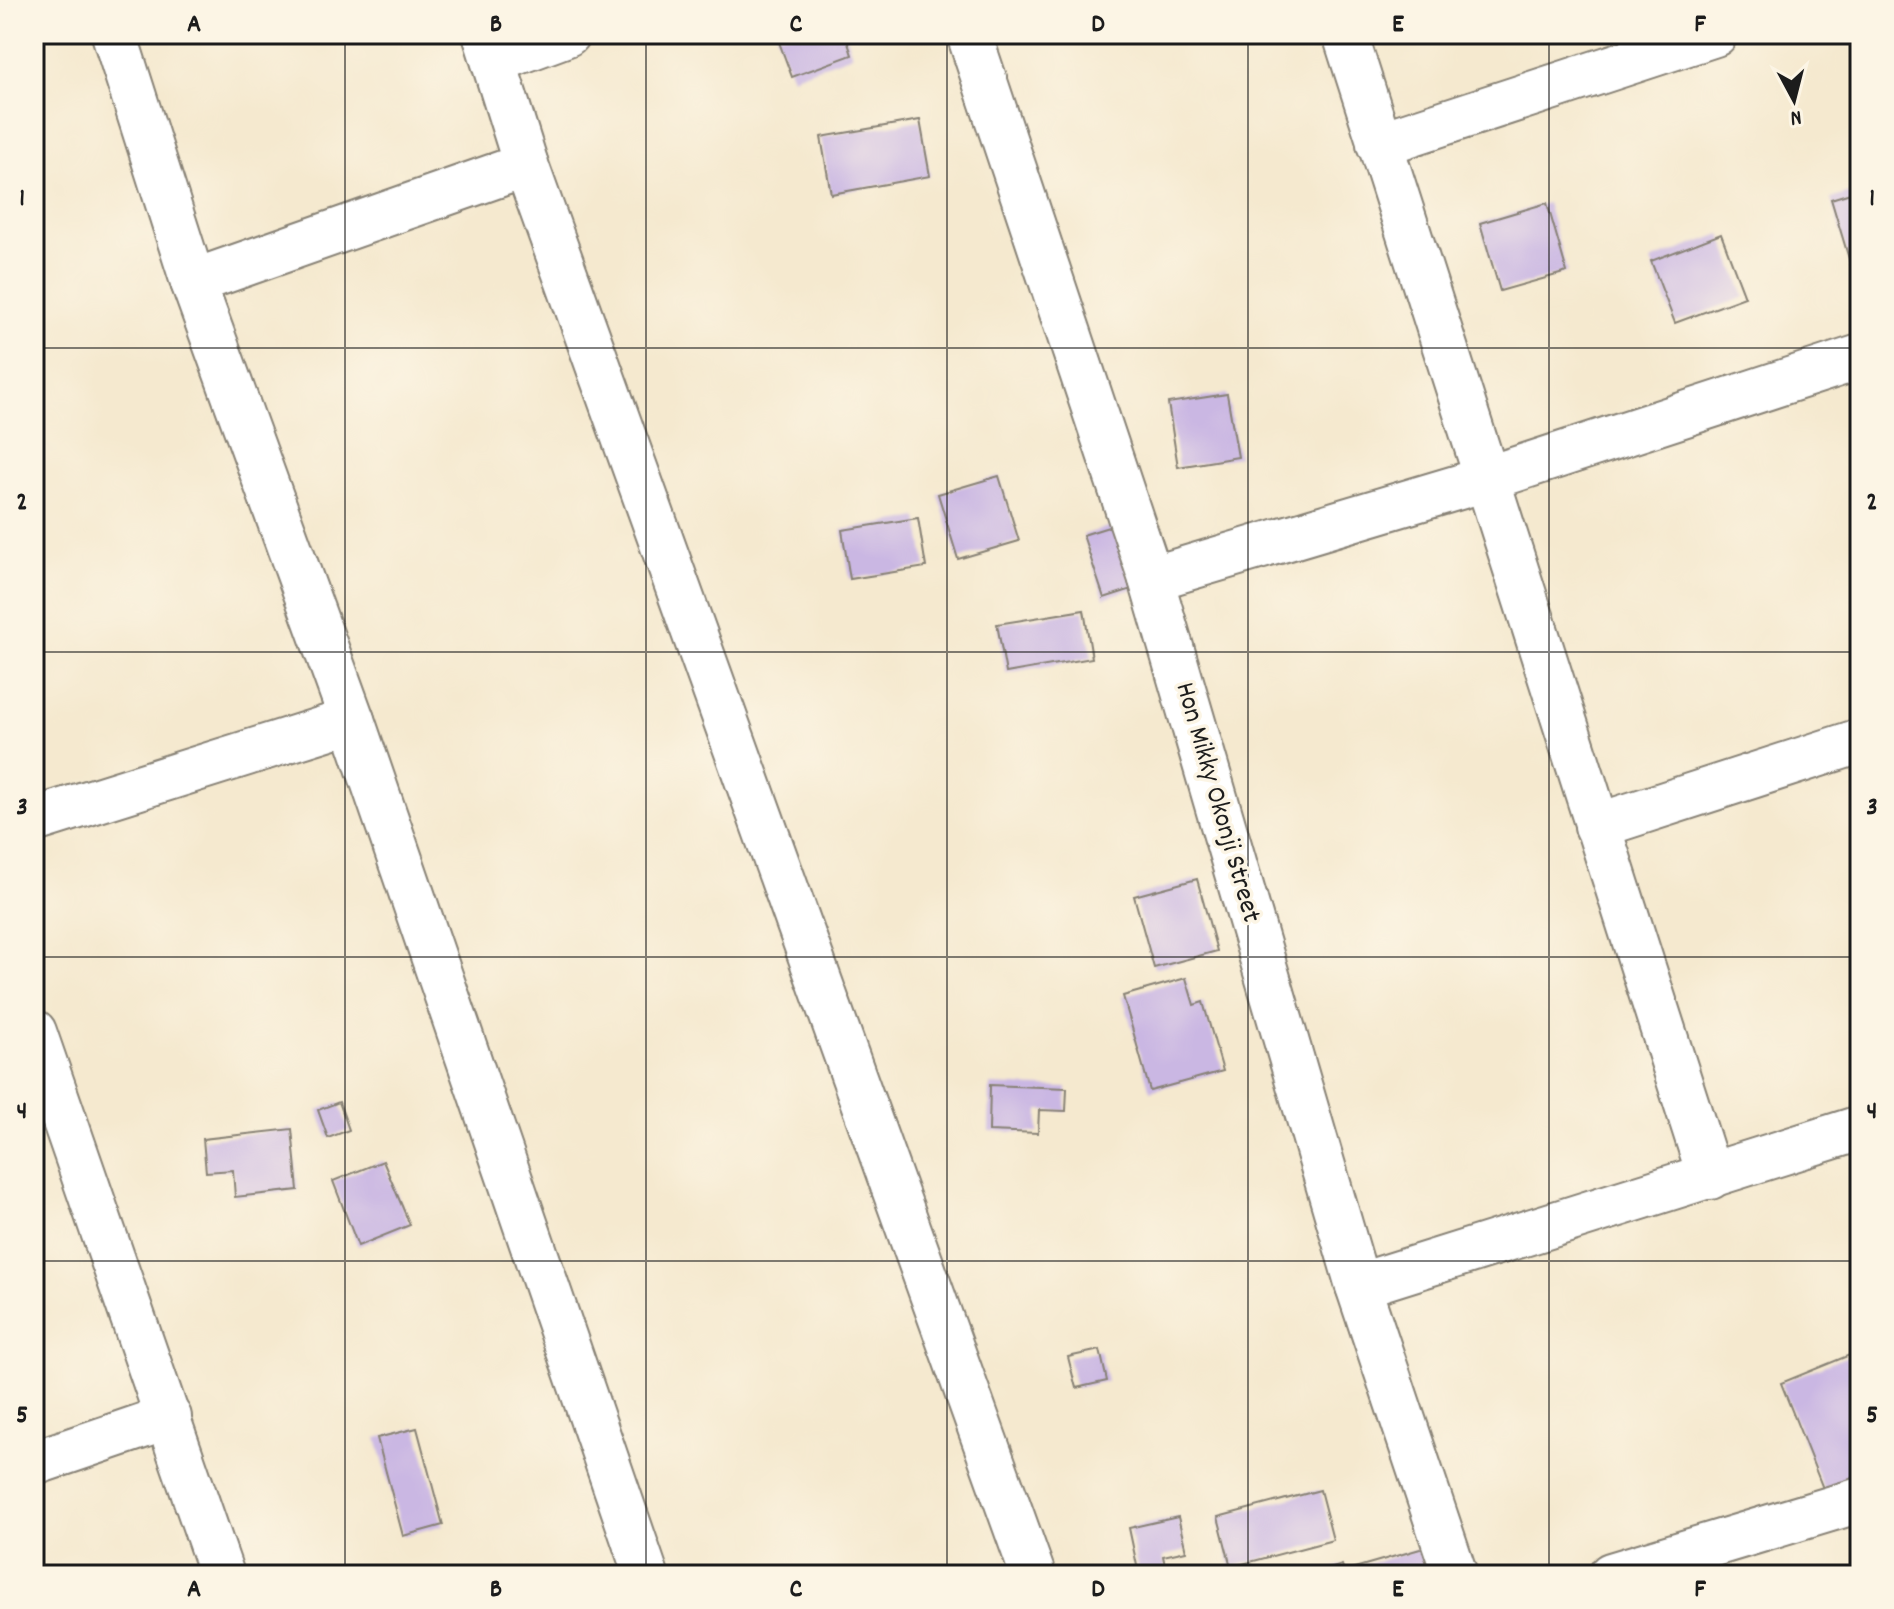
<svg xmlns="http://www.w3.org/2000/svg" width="1894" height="1609" font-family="Dekko,sans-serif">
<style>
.building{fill:#cab7e3}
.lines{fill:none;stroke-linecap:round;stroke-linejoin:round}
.minor-casing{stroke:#888276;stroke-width:48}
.minor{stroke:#fff;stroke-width:44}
.grid{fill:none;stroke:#1c1c1c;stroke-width:2;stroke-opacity:0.55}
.labels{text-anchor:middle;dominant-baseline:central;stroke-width:7;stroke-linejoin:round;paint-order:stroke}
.street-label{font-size:28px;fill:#1c1c1c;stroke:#fcf5e5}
.neatline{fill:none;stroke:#1c1c1c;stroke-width:3}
.grid-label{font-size:26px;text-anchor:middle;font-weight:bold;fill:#1c1c1c}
</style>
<rect width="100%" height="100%" fill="#fcf5e5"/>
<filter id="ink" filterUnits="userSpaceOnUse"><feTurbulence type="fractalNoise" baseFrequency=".0125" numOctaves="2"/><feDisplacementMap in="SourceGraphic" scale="16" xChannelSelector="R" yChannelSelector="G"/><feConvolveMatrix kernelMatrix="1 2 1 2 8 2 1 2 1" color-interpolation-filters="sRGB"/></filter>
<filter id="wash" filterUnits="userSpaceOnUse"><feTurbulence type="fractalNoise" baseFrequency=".006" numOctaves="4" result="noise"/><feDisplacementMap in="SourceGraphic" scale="32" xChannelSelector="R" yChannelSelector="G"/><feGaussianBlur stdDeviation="1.8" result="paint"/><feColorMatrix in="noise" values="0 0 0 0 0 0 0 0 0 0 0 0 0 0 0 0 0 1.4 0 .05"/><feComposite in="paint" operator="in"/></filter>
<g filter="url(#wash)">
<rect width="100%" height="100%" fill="#f5e9cf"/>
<g id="blocks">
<g class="building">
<polygon points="776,34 845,34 852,55 792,77"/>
<polygon points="920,120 930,176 831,194 821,137"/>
<polygon points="1860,190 1860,292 1859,292 1831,199"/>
<polygon points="1547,203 1567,272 1500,291 1480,223"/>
<polygon points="1721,234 1745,297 1675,323 1651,261"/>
<polygon points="1227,394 1238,457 1178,467 1168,403"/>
<polygon points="999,476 1019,541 958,559 938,494"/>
<polygon points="918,518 926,567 850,579 842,530"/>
<polygon points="1118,524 1138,587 1104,598 1083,535"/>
<polygon points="1084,610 1092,658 1006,673 997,624"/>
<polygon points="1197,879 1217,951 1154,968 1134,896"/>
<polygon points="1186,978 1194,1005 1203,1002 1223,1071 1150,1091 1123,996"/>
<polygon points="990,1085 1067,1088 1066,1111 1039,1110 1038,1133 989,1131"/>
<polygon points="339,1102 349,1130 328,1138 318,1110"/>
<polygon points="292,1129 298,1190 235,1197 233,1170 206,1172 203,1139"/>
<polygon points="383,1161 410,1225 358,1246 333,1181"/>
<polygon points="1100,1350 1107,1381 1076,1388 1068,1357"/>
<polygon points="1857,1352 1860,1359 1860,1483 1826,1496 1781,1383"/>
<polygon points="417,1428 443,1525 403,1536 377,1438"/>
<polygon points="1320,1490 1333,1540 1231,1567 1218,1517"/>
<polygon points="1178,1517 1186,1551 1163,1556 1167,1575 1139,1575 1129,1528"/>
<polygon points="1434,1545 1443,1575 1311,1575 1342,1565 1344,1571"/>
</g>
</g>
</g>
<g filter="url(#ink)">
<use href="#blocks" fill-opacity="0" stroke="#888276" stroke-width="2"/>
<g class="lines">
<g class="minor-casing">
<g id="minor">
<polyline points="114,34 193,282 352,720 646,1575"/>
<polyline points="485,34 526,165 1033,1575"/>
<polyline points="969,34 1151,579 1358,1286 1455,1575"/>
<polyline points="1345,34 1710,1177"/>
<polyline points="494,61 567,34"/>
<polyline points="1379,144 1715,34"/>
<polyline points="193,282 526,165"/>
<polyline points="1151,579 1486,479 1860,357"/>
<polyline points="34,820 352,720"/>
<polyline points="1597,826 1860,741"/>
<polyline points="34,1032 222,1575"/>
<polyline points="1358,1286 1860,1128"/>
<polyline points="34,1463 169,1417"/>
<polyline points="1611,1575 1860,1500"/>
</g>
</g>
<use href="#minor" class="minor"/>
</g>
</g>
<path class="grid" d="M345 34V1575M646 34V1575M947 34V1575M1248 34V1575M1549 34V1575M34 348H1860M34 652H1860M34 957H1860M34 1261H1860"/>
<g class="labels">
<g class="street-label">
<text transform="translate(1216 803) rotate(74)">Hon Mikky Okonji Street</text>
</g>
</g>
<rect width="1894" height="1609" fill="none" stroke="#fcf5e5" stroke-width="88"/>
<g transform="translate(1794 100) rotate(173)" stroke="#fcf5e5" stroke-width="6" paint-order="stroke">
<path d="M0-6L14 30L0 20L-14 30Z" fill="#1c1c1c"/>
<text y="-12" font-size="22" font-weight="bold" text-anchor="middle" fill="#1c1c1c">N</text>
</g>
<rect x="44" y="44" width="1806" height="1521" class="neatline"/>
<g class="grid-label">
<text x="194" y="31">A</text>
<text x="496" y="31">B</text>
<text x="796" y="31">C</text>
<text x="1098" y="31">D</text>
<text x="1398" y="31">E</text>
<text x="1700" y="31">F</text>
<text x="22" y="205">1</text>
<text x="1872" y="205">1</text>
<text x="22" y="509">2</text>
<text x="1872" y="509">2</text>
<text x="22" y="814">3</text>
<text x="1872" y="814">3</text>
<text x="22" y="1118">4</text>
<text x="1872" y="1118">4</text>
<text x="22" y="1422">5</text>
<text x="1872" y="1422">5</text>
<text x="194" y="1596">A</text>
<text x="496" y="1596">B</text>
<text x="796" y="1596">C</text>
<text x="1098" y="1596">D</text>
<text x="1398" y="1596">E</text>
<text x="1700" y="1596">F</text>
</g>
</svg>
